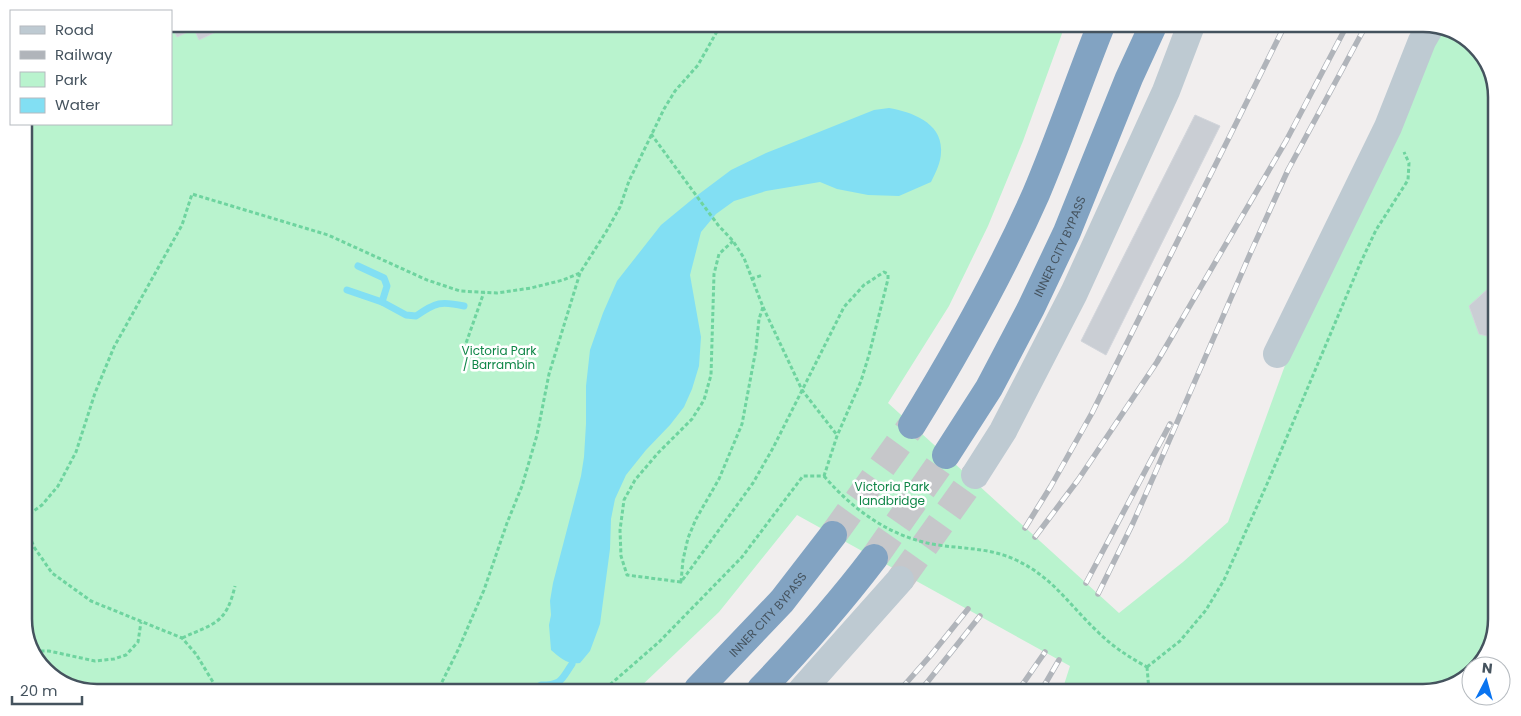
<svg xmlns="http://www.w3.org/2000/svg" width="1521" height="716" font-family="Poppins,sans-serif">
<style>
.green{fill:#b9f3ce}
.water{fill:#82dff3}
.lines{fill:none;stroke-linecap:round;stroke-linejoin:round}
.stream{stroke:#82dff3;stroke-width:7}
.building{fill:#caced4;stroke:#d2d5db}
.minor-tunnel{stroke:#c6c7ca;stroke-width:28;stroke-dasharray:28 14;stroke-linecap:butt}
.highway-tunnel{stroke:#c6c7ca;stroke-width:28;stroke-dasharray:28 14;stroke-linecap:butt}
.path{stroke:#6ed49f;stroke-width:3;stroke-dasharray:4 2.5;stroke-linecap:butt}
.minor{stroke:#becad2;stroke-width:28}
.highway{stroke:#82a3c2;stroke-width:28}
.rail-casing{stroke:#b0b4ba;stroke-width:5.5}
.rail{stroke:#fff;stroke-width:4;stroke-dasharray:11;stroke-linecap:butt}
.labels{text-anchor:middle;dominant-baseline:central;stroke-width:5;stroke-linejoin:round;paint-order:stroke}
.street-label{font-size:12px;fill:#45535e;stroke:#fff}
.park-label{font-size:12px;fill:#0f8647;stroke:#fff}
.rim{fill:none;stroke:#45535e;stroke-width:2.5}
</style>
<rect width="100%" height="100%" fill="#f1eeee"/>
<polygon class="green" points="171,24 1064,28 1023,141 988,226 949,306 888,403 1119,613 1183,562 1228,522 1327,250 1419,29 1452,29 1485,56 1497,93 1492,647 1476,666 1471,666 1471,672 1464,680 1424,692 1062,691 1070,666 797,515 719,612 638,689 69,687 39,663 24,624 24,124 171,124"/>
<path class="water" d="M889 108C912 112 943 123 941 152 941 162 936 172 931 182L899 196 868 195 837 189 820 182 766 191 734 201 716 214 701 232 690 275 701 337 699 366 692 389 684 407 670 425 646 450 626 475 615 499 611 519 610 549 600 624 590 651 580 663C568 665 560 658 551 650L549 625 551 615 550 601 553 583 581 476 584 457 586 424V386L590 350 603 313 617 281 661 225 695 197 731 170 766 153 804 138 874 110Z"/>
<g class="lines">
<g class="stream">
<path d="M358 266 384 278 387 286 382 302 406 315 416 316C436 302 441 301 464 306"/>
<polyline points="347,290 382,302"/>
<path d="M536 688 541 685C562 685 561 680 572 664"/>
</g>
</g>
<g class="building">
<polygon points="171,24 224,24 226,27 199,40 194,29 177,37"/>
<polygon points="1195,115 1220,126 1106,355 1081,341"/>
<polygon points="1491,286 1495,287 1495,338 1479,334 1469,306"/>
</g>
<g class="lines">
<polyline class="minor-tunnel" points="900,580 975,475"/>
<g class="highway-tunnel">
<polyline points="833,535 912,425"/>
<polyline points="874,558 946,455"/>
</g>
<g class="path">
<polyline points="651,134 718,225 733,241 744,258 763,307 759,319 756,349 742,424 719,479 696,519 688,538 683,560 681,582 753,483 773,448 844,307 864,285 884,272 888,274 888,279 869,355 861,381 837,436 824,476"/>
<polyline points="751,279 763,275"/>
<polyline points="763,307 802,390 837,435"/>
<polyline points="464,349 484,292"/>
<path d="M824 476C854 511 892 538 938 545 965 549 991 548 1016 560 1054 578 1069 605 1098 632 1113 647 1129 657 1147 667"/>
<polyline points="24,518 42,505 58,486 76,452 95,393 114,347 182,225 192,194 328,235 427,280 460,291 497,293 531,288 563,280 580,273"/>
<polyline points="24,523 34,547 52,573 91,601 182,638 196,654 216,687"/>
<polyline points="681,582 627,575 621,556 620,530 624,500 635,480 658,453 692,419 704,400 711,375 714,274 719,254 733,241"/>
<path d="M182 638C215 623 226 624 235 586"/>
<polyline points="34,651 49,651 95,661 114,659 126,655 138,642 141,622"/>
<polyline points="1147,667 1180,641 1206,610 1224,580 1267,484 1360,264 1376,230 1408,180 1409,163 1404,152"/>
<polyline points="1147,667 1149,691"/>
<polyline points="439,688 458,650 484,590 507,523 522,486 537,435 549,374 580,273 606,232 620,207 629,181 664,109 675,91 698,65 720,26"/>
<polyline points="605,689 659,642 742,557 803,476 824,476"/>
</g>
<g class="minor">
<polyline points="1277,354 1388,127 1422,41 1429,29"/>
<polyline points="975,475 1003,431 1074,293 1166,91 1190,28"/>
<polyline points="802,690 900,580"/>
</g>
<g class="highway">
<path d="M912 425C958 350 1000 275 1036 194 1059 140 1078 83 1100 28"/>
<path id="s1" d="M946 455 989 388 1031 308 1067 232 1129 78 1152 28"/>
<path id="s2" d="M698 689 782 601 833 535"/>
<path d="M761 689C801 647 839 604 874 558"/>
</g>
<g class="rail-casing">
<g id="rail">
<polyline points="1025,528 1051,486 1092,413 1283,29"/>
<polyline points="1035,537 1078,480 1157,362 1286,141 1345,29"/>
<polyline points="1086,583 1170,424"/>
<polyline points="1098,594 1133,523 1156,471 1250,254 1288,170 1364,29"/>
<polyline points="900,690 931,655 968,609"/>
<polyline points="921,690 980,616"/>
<polyline points="1018,691 1045,652"/>
<polyline points="1041,691 1059,660"/>
</g>
</g>
<use href="#rail" class="rail"/>
</g>
<g class="labels">
<g class="street-label">
<text stroke="none"><textPath href="#s1" startOffset="238">INNER CITY BYPASS</textPath></text>
<text stroke="none"><textPath href="#s2" startOffset="102">INNER CITY BYPASS</textPath></text>
</g>
<g class="park-label">
<text x="499" y="350">Victoria Park<tspan x="499" dy="14">/ Barrambin</tspan></text>
<text x="892" y="486">Victoria Park<tspan x="892" dy="14">landbridge</tspan></text>
</g>
</g>
<path d="M0 0H1521V716H0ZM97 32H1423A65 65 0 0 1 1488 97V619A65 65 0 0 1 1423 684H97A65 65 0 0 1 32 619V97A65 65 0 0 1 97 32Z" fill="#fff" fill-rule="evenodd"/>
<path class="rim" d="M97 32H1423A65 65 0 0 1 1488 97V619A65 65 0 0 1 1423 684H97A65 65 0 0 1 32 619V97A65 65 0 0 1 97 32Z"/>
<rect x="10" y="10" width="162" height="115" fill="#ffffff" stroke="#b5babf"/>
<rect x="20" y="26" width="25" height="8" fill="#becad2" stroke="#b5babf"/>
<text x="55" y="35" font-size="15" fill="#45535e">Road</text>
<rect x="20" y="51" width="25" height="8" fill="#b0b4ba" stroke="#b5babf"/>
<text x="55" y="60" font-size="15" fill="#45535e">Railway</text>
<rect x="20" y="72" width="25" height="15" fill="#b9f3ce" stroke="#b5babf"/>
<text x="55" y="85" font-size="15" fill="#45535e">Park</text>
<rect x="20" y="98" width="25" height="15" fill="#82dff3" stroke="#b5babf"/>
<text x="55" y="110" font-size="15" fill="#45535e">Water</text>
<g transform="translate(1486 681) rotate(6)"><circle r="24" fill="#ffffff" stroke="#b5babf"/>
<path d="M0-4L9 19L0 12L-9 19Z" fill="#0a74f0"/>
<text y="-8" font-size="14" font-weight="bold" text-anchor="middle" fill="#45535e">N</text>
</g>
<path d="M12 696v8h70v-8" fill="none" stroke="#45535e" stroke-width="2.5"/>
<text x="20" y="696" font-size="15" fill="#45535e" stroke="#ffffff" stroke-width="4" paint-order="stroke">20 m</text>
</svg>
